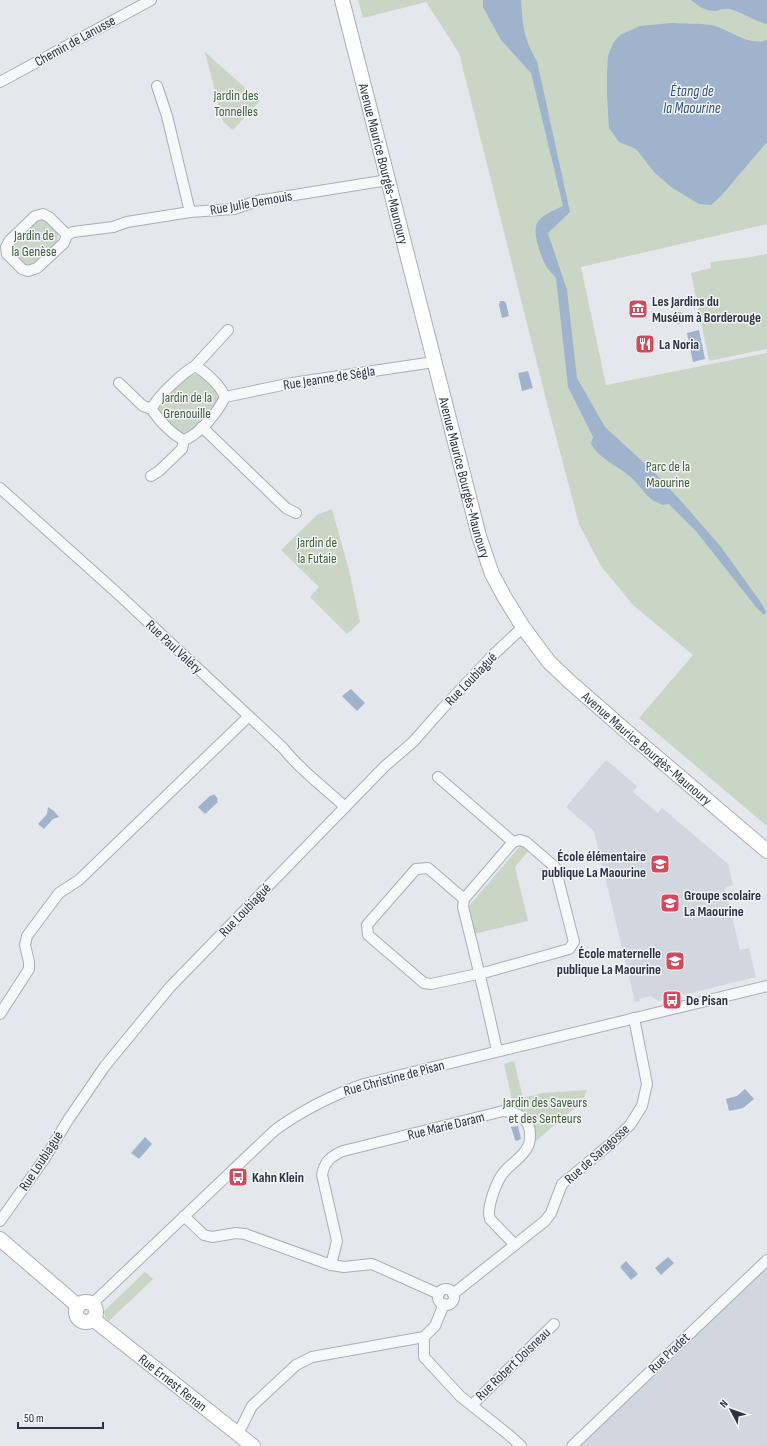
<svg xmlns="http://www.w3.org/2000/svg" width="767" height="1446" font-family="'Sofia Sans Condensed',sans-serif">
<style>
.built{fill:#d2d6de}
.green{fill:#c9d6c5}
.water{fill:#9fb4cc}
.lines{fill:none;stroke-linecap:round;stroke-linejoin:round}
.street-casing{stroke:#a9aeb7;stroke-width:12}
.secondary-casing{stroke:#a9aeb7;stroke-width:16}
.street{stroke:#f7f8fa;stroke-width:10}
.secondary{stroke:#fff;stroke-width:14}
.labels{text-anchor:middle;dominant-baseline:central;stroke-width:3;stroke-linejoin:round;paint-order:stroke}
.street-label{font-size:14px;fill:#2b3445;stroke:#f4f6f9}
.park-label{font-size:14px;fill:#3f6138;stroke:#f4f6f9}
.poi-label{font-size:14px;font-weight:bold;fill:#2b3445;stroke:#f4f6f9;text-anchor:start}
.water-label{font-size:15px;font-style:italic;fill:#34527a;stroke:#f4f6f9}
</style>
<rect width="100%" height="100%" fill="#e4e7ec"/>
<g class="built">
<polygon points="606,760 637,786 633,792 658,813 662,808 728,864 733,885 725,888 740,950 749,948 756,977 658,1001 651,996 639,999 640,1001 635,1002 594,831 566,807"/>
<polygon points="767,1264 767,1446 579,1446"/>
</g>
<g class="green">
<polygon points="358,0 767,0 767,224 581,267 606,385 767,353 767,826 639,718 693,655 633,605 601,566 579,524 547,403 459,53 426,2 363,18"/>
<polygon points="205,52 260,101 233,130 223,122"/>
<polygon points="42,220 46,221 57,231 58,235 57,242 34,263 29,265 21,263 11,252 11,245 34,222"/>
<polygon points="767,254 767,349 709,361 691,273 711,268 710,262 745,258"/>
<path d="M189 374C199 374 203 377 210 384 231 403 204 419 190 433L185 434 180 433 157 411V407Z"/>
<polygon points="332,509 349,570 360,622 347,634 310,597 319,587 281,550 317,515"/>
<polygon points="521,845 529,850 515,867 528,921 474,934 469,906"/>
<polygon points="514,1061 523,1098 542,1093 587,1090 579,1108 572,1110 535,1142 531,1138 532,1132 509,1109 508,1101 512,1100 504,1064"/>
<polygon points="145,1272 153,1279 109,1321 105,1317 104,1311"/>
</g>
<g class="water">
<path d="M483 0H521C523 27 523 37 537 61L570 212 548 233 567 290 577 378 605 427 654 472 681 501 721 547 762 604 766 612 764 615 756 607 695 530 669 504 662 505C658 502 654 502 651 499 642 491 637 481 627 474 613 463 601 460 591 444L593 437 568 387 556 278C553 274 548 270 546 266 541 257 532 233 537 223 541 215 555 210 563 206L531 73 501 40 483 7Z"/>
<path d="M691 0H767V24C753 21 743 12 729 9 725 8 720 10 716 11 707 12 698 6 691 0Z"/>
<path d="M671 23C684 24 698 23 711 25 730 29 748 47 767 40V142L722 195 711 205 699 204 671 187 654 172 636 149 619 142 609 128 607 95V70L608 56 613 43 620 35 640 26Z"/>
<polygon points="500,301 504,301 506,303 509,316 502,318 499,305"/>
<circle cx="679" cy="318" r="6"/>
<polygon points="699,330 705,359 693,362 687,333"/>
<polygon points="528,371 533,388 522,391 518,373"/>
<polygon points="351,689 365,703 357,711 342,696"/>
<polygon points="214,794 218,799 217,800 218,802 205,814 198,807 211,795 212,796"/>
<polygon points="48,807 54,811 59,817 53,819 44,829 38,824 47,814"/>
<polygon points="745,1089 754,1099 743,1108 729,1111 726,1099 737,1096"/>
<polygon points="518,1126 521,1139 517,1141 515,1140 511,1127"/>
<polygon points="145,1137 152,1144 139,1159 131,1153"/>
<polygon points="668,1257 674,1263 661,1275 655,1268"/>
<polygon points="626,1261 638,1274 631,1280 620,1267"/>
</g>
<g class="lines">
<g class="street-casing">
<g id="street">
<polyline points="0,82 151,0"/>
<polyline points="157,86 167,116 190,212"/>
<polyline points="67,235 64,243 37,268 28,271 22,269 7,254 6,247 10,240 35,216 43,214 49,217 67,235 73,232 113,227 127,222 190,212 234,209 257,201 388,180"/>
<polyline points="195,366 228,330"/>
<polyline points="119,383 143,406 152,409"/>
<path d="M225 397C220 385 206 372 195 366 184 372 156 397 152 409 157 419 174 436 184 440 200 434 218 412 225 397L292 383 434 362"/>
<polyline points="202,427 286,508 296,513"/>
<polyline points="151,476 159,471 182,449 184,440"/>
<path d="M0 488 116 592 283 748C301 771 324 787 345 807"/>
<polyline points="438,777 513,842"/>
<path d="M464 899 428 868 416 869 367 925 368 935 424 983 431 984 487 972 569 949 574 942 555 867 526 842 520 840 513 842 464 899 463 907C475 955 487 1003 497 1051"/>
<polyline points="0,1014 29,969 29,962 25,945 27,936 59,893 79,880 248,717"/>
<polyline points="184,1216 204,1235 212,1237 236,1233 245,1234 331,1265 344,1267 372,1264 439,1294"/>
<polyline points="0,1221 45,1158 68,1120 105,1066 170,987 385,766 413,742 443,708 492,656 523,627"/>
<path d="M331 1265 337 1241 322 1175C324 1162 331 1156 343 1151L503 1111C517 1112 530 1119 530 1134 530 1138 530 1143 528 1146 524 1156 512 1163 505 1171 497 1179 486 1208 490 1219L515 1245"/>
<circle cx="446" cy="1297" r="8"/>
<polyline points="453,1294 545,1221 551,1213 562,1184 609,1145 630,1125 642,1106 647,1084 634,1018"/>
<path d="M91 1303 92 1304 275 1130C304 1109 330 1096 364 1084L767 986"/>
<polyline points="424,1337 424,1357 460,1396 509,1435 521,1446"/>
<polyline points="472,1405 554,1324"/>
<polyline points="237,1433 242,1426 252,1406 296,1365 312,1357 424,1337 435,1326 444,1304"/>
<polyline points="572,1446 767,1260"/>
</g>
</g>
<g class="secondary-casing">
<g id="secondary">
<path id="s1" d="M342 0 479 536 492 574 505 598 523 627 549 662 569 681 625 730 767 851"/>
<polyline points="0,1239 78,1306"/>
<circle cx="86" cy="1312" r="10"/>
<path id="s2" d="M93 1319 253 1446"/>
</g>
</g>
<use href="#street" class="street"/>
<use href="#secondary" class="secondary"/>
</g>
<defs>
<g id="museum-square" transform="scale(1)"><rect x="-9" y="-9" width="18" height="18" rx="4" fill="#d1495b" stroke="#f4f6f9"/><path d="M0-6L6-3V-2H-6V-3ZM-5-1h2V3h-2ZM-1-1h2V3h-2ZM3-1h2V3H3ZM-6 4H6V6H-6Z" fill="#fff"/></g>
<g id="restaurant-square" transform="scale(1)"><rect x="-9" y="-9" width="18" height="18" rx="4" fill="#d1495b" stroke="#f4f6f9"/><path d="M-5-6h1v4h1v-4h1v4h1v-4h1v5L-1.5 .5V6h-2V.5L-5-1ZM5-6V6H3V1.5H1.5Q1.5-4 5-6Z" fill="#fff"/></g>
<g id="school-square" transform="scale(1)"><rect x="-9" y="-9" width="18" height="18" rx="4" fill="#d1495b" stroke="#f4f6f9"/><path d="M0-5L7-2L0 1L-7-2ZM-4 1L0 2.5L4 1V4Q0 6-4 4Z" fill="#fff"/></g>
<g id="bus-square" transform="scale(1)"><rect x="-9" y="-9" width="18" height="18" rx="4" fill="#d1495b" stroke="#f4f6f9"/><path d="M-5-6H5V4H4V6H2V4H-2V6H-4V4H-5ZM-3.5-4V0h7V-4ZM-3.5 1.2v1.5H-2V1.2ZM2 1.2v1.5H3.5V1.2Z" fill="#fff"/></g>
</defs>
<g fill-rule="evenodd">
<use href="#museum-square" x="638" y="309"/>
<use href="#restaurant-square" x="645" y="344"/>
<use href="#school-square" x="660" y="864"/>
<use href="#school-square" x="670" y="903"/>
<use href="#school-square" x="675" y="961"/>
<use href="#bus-square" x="672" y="1000"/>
<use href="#bus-square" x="238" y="1177"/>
</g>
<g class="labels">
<g class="street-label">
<text transform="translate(75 41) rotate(-29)">Chemin de Lanusse</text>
<text stroke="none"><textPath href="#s1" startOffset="169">Avenue Maurice Bourgès-Maunoury</textPath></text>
<text transform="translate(251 203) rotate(-10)">Rue Julie Demouis</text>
<text transform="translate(329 378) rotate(-9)">Rue Jeanne de Ségla</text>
<text stroke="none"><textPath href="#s1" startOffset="493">Avenue Maurice Bourgès-Maunoury</textPath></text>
<text transform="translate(174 647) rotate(43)">Rue Paul Valéry</text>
<text transform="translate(471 679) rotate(-46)">Rue Loubiagué</text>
<text stroke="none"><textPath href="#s1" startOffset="829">Avenue Maurice Bourgès-Maunoury</textPath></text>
<text transform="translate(245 910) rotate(-46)">Rue Loubiagué</text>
<text transform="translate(394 1078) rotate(-15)">Rue Christine de Pisan</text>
<text transform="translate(446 1126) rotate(-14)">Rue Marie Daram</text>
<text transform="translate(597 1154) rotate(-42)">Rue de Saragosse</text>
<text transform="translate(41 1161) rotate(-57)">Rue Loubiagué</text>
<text transform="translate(669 1353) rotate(-44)">Rue Pradet</text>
<text transform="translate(513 1364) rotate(-44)">Rue Robert Doisneau</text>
<text stroke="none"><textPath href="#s2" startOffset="102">Rue Ernest Renan</textPath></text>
</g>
<g class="park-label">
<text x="236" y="95">Jardin des<tspan x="236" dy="16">Tonnelles</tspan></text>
<text x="34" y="235">Jardin de<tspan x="34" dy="16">la Genèse</tspan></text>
<text x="187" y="397">Jardin de la<tspan x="187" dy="16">Grenouille</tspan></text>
<text x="668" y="466">Parc de la<tspan x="668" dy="16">Maourine</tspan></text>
<text x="317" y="542">Jardin de<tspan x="317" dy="16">la Futaie</tspan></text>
<text x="545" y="1102">Jardin des Saveurs<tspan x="545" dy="16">et des Senteurs</tspan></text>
</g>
<g class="poi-label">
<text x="652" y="301">Les Jardins du<tspan x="652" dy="16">Muséum à Borderouge</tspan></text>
<text x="659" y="344">La Noria</text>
<text x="646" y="856" text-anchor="end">École élémentaire<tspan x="646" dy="16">publique La Maourine</tspan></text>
<text x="684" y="895">Groupe scolaire<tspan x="684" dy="16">La Maourine</tspan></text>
<text x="661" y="953" text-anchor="end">École maternelle<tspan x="661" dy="16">publique La Maourine</tspan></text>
<text x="686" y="1000">De Pisan</text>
<text x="252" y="1177">Kahn Klein</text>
</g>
<g class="water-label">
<text x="692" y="91">Étang de<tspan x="692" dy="17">la Maourine</tspan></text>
</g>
</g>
<g transform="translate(731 1410) rotate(311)" stroke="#f4f6f9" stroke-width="3" paint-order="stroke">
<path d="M0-3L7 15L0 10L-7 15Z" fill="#2b3445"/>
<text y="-6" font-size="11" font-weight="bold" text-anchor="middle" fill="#2b3445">N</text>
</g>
<path d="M18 1422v6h85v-6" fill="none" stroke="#2b3445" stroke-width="2"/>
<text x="24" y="1422" font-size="12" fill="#2b3445" stroke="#f4f6f9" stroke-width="3" paint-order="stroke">50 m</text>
</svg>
